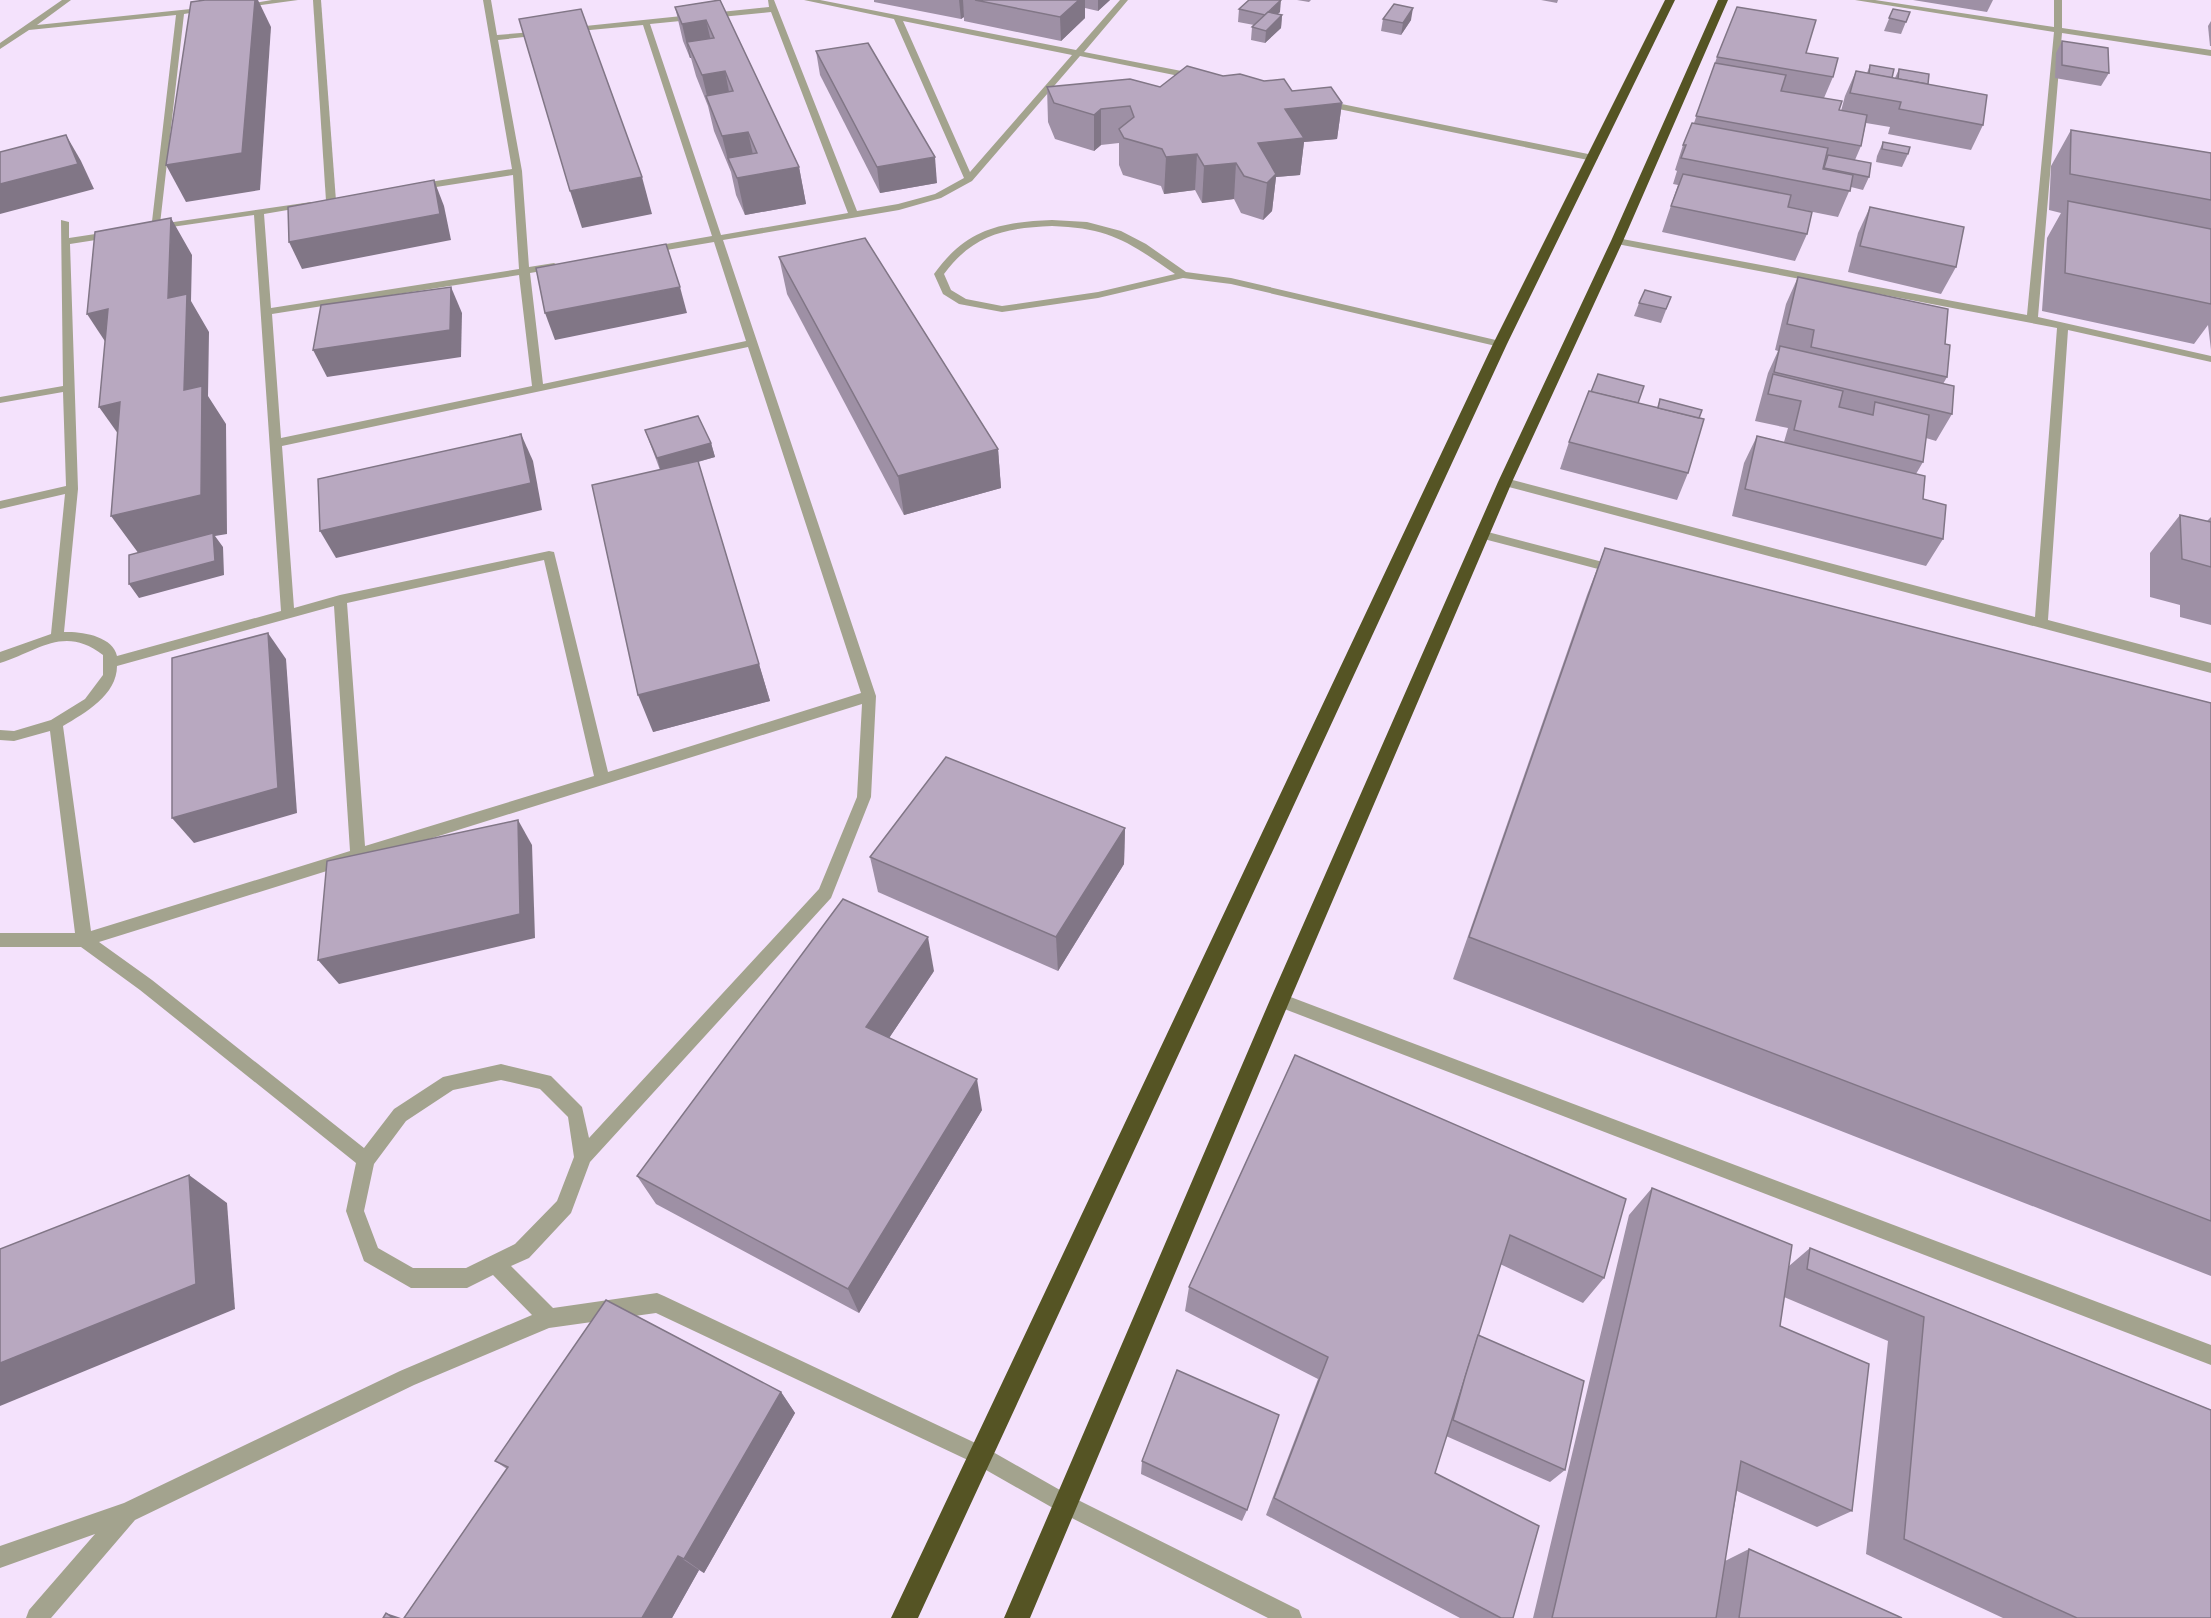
<svg xmlns="http://www.w3.org/2000/svg" width="2211" height="1618" font-family="Commissioner,sans-serif">
<style>
.lines{fill:none;stroke-linecap:round;stroke-linejoin:round}
.street{fill:#a3a38e;fill-rule:evenodd}
.highway{fill:#555424;fill-rule:evenodd}
.wall{fill:#9e90a5}
.shaded-wall{fill:#817686}
.building{fill:#b8a8c0;stroke:#817686;stroke-width:1.5}
</style>
<rect width="100%" height="100%" fill="#f4e2fc"/>
<g class="lines">
<g class="street">
<path d="M62 0H71L37 25 210 7 214 9 184 14 160 224 311 202V206L264 214 271 308 519 269 513 175 417 190 412 187 417 184 512 169 483 0H491L497 35 545 31V35H542L498 40 522 171 529 267 554 263 559 266 554 269 530 273 543 384 746 341 714 242 649 253 644 250 649 247 712 236 643 25 569 32H566V28L769 7 768 0H774L857 211 898 204 935 194 964 178 894 19 804 0H820L1076 50 1120 0H1128L1084 52 1202 75 1203 77 1199 80 1080 56 972 181 941 198 899 210 723 240 876 696 871 797 831 898 590 1162 571 1213 529 1258 511 1266 553 1308 657 1293 664 1296 986 1448 1074 1498 1299 1610 1302 1618H1268L1060 1512 972 1462 656 1313 549 1328 414 1385 135 1520 51 1618H26L29 1610 95 1534 0 1568V1546L124 1503 400 1371 532 1315 493 1275 467 1288H411L364 1261 346 1211 356 1163 140 990 81 947H0V933H75L50 731 14 741 0 740V730L14 731 51 720 85 699 103 675V655C64 625 39 651 0 663V652L51 634 65 494 0 509V501L66 486 63 392 0 403V397L63 386 61 220 69 222V238L115 231 120 234 115 237 70 244 78 489 64 632C81 631 113 636 117 656L281 611 254 215 151 230 176 15 29 30 0 49V43ZM771 12 848 213 721 235 650 24ZM903 21 1072 55 970 172ZM519 275 532 386 281 438 272 314ZM748 347 861 693 608 772 554 552 549 551 340 595 294 608 282 446ZM544 560 594 776 365 846 347 603ZM334 606 350 851 91 931 63 726C85 713 117 695 117 666ZM862 704 857 797 819 889 589 1138 582 1107 551 1076 501 1064 443 1077 394 1109 364 1148 152 980 99 942ZM501 1080 540 1089 568 1117 574 1157 557 1201 515 1244 466 1268H413L378 1248 364 1211 374 1164 406 1121 453 1090Z"/>
<polygon points="272,0 298,0 239,8 235,6"/>
<polygon points="313,0 321,0 336,201 331,204 326,201"/>
<polygon points="1855,0 1875,0 2054,27 2054,0 2062,0 2062,28 2211,50 2211,56 2062,33 2038,317 2211,356 2211,362 2068,330 2048,620 2211,663 2211,673 1501,485 1499,482 1505,478 2035,617 2057,328 1617,244 1612,241 1617,238 2027,315 2054,32"/>
<polygon points="1322,100 1593,155 1598,158 1593,161 1319,105 1319,101"/>
<path d="M1052 220 1087 222 1121 231 1146 244 1186 272 1231 278 1500 341 1505 344 1500 347 1231 284 1183 278 1098 298 1002 312 959 304 943 294 934 274C966 229 1000 222 1052 220ZM1052 226C1110 228 1129 242 1175 274L1098 292 1002 306 966 299 951 290 944 274C974 234 1004 228 1052 226Z"/>
<polygon points="1484,531 1622,567 1623,570 1617,574 1480,538 1478,535 1480,532"/>
<polygon points="1280,993 2211,1345 2211,1365 1274,1005 1272,1000 1274,995"/>
</g>
<g class="highway">
<polygon points="1665,0 1675,0 1507,344 918,1618 891,1618 1493,344"/>
<polygon points="1718,0 1728,0 1623,241 1512,482 1290,1000 1030,1618 1004,1618 1270,1000 1498,482 1611,241"/>
</g>
</g>
<g class="wall">
<polygon points="720,0 799,167 806,204 745,215 736,195 731,172 714,131 708,106 696,76 691,58 690,58 683,41 675,7"/>
<polygon points="874,0 1110,0 1098,11 1085,8 1085,18 1061,41 964,21 964,17 961,19 874,2"/>
<polygon points="1297,0 1311,0 1309,2"/>
<polygon points="1541,0 1558,0 1557,3"/>
<polygon points="1913,0 1993,0 1987,12"/>
<polygon points="1239,9 1280,12 1277,14 1282,15 1281,28 1265,43 1251,40 1252,27 1254,25 1238,22"/>
<polygon points="1893,9 1910,12 1901,34 1884,31"/>
<polygon points="1383,19 1411,20 1401,35 1381,31"/>
<polygon points="2211,21 2211,46 2210,46 2208,26"/>
<polygon points="2062,41 2109,73 2101,86 2055,78 2056,53"/>
<polygon points="816,51 937,183 880,193 820,75"/>
<polygon points="1806,53 1833,77 1824,98 1839,110 1841,111 1845,96 1856,71 1867,73 1870,65 1892,78 1895,78 1899,69 1928,84 1983,125 1971,150 1888,134 1890,127 1866,123 1861,146 1855,160 1869,177 1863,190 1851,187 1838,217 1788,207 1807,234 1795,261 1662,232 1678,185 1673,184 1677,171 1675,170 1683,145 1694,123 1717,57"/>
<polygon points="1223,76 1342,103 1337,139 1304,142 1300,175 1276,177 1272,211 1263,220 1241,213 1234,199 1202,203 1195,190 1164,194 1161,186 1123,175 1119,165 1119,143 1101,145 1094,151 1055,139 1048,122 1047,87 1160,87"/>
<polygon points="2071,130 2211,153 2211,350 2208,325 2194,344 2042,311 2047,238 2061,213 2049,210 2051,166"/>
<polygon points="1883,142 1908,154 1902,167 1876,162 1877,156"/>
<polygon points="1870,207 1956,267 1941,294 1848,272 1858,233"/>
<polygon points="779,257 998,449 1001,488 904,515 787,294"/>
<polygon points="1798,277 1945,344 1947,377 1943,384 1952,414 1936,441 1926,438 1923,462 1916,474 1923,499 1943,539 1926,566 1732,516 1744,463 1757,436 1784,442 1788,428 1755,421 1768,373 1778,351 1775,350 1786,304"/>
<polygon points="1671,297 1661,323 1634,316 1639,303"/>
<polygon points="1660,399 1699,418 1688,473 1677,500 1560,469 1569,442 1638,403 1657,408"/>
<polygon points="645,430 711,443 715,457 698,462 770,701 653,732 660,470"/>
<polygon points="2180,515 2207,521 2211,517 2211,625 2180,617 2180,605 2150,597 2150,553"/>
<polygon points="1605,548 2211,703 2211,1276 1453,979 1587,595"/>
<polygon points="1125,828 1124,864 1058,971 878,892 870,857"/>
<polygon points="934,971 889,1038 982,1110 859,1313 656,1204 637,1176"/>
<polygon points="1295,1055 1604,1278 1583,1303 1500,1264 1478,1335 1565,1470 1550,1482 1446,1436 1435,1473 1501,1618 1460,1618 1266,1515 1318,1379 1185,1311 1189,1287"/>
<polygon points="1652,1188 1789,1266 1810,1248 2211,1410 2211,1618 2003,1618 1866,1554 1888,1341 1784,1297 1780,1326 1852,1511 1817,1527 1737,1491 1725,1561 1749,1549 1902,1618 1533,1618 1629,1215"/>
<polygon points="781,1392 795,1413 704,1573 699,1570 672,1618 404,1618 507,1469 495,1461"/>
<polygon points="1142,1461 1247,1510 1242,1521 1141,1474"/>
</g>
<g class="shaded-wall">
<polygon points="255,0 258,0 271,27 260,190 186,202 166,165"/>
<polygon points="959,0 963,0 964,17 961,19"/>
<polygon points="1079,0 1085,0 1085,18 1061,41 1060,17"/>
<polygon points="1098,0 1110,0 1098,11"/>
<polygon points="1281,0 1280,12 1264,27 1265,15"/>
<polygon points="1413,8 1411,20 1401,35 1403,23"/>
<polygon points="1282,15 1281,28 1265,43 1266,31"/>
<polygon points="706,20 714,54 687,42 691,58 690,58 682,24"/>
<polygon points="725,71 732,107 708,100 702,75"/>
<polygon points="1342,103 1337,139 1304,142 1300,175 1276,177 1272,211 1263,220 1267,183 1258,143 1285,109"/>
<polygon points="1101,109 1101,145 1094,151 1094,115"/>
<polygon points="748,132 756,168 728,158 731,172 722,136"/>
<polygon points="66,135 81,161 94,189 0,214 0,184"/>
<polygon points="1197,154 1195,190 1164,194 1166,157"/>
<polygon points="935,157 937,183 880,193 877,167"/>
<polygon points="1236,163 1234,199 1202,203 1204,166"/>
<polygon points="799,167 806,204 745,215 737,178"/>
<polygon points="642,177 652,214 582,228 570,191"/>
<polygon points="434,180 444,206 451,240 302,269 289,242"/>
<polygon points="171,218 192,255 191,301 209,332 208,396 226,424 227,534 215,536 223,547 224,575 139,598 129,584 139,554 111,516 168,298"/>
<polygon points="451,287 462,313 461,357 327,377 313,350"/>
<polygon points="680,287 687,313 555,340 545,313"/>
<polygon points="108,309 112,352 87,314"/>
<polygon points="120,402 126,445 99,407"/>
<polygon points="521,434 533,461 542,510 336,558 320,531"/>
<polygon points="711,443 715,457 661,472 657,458"/>
<polygon points="998,449 1001,488 904,515 898,476"/>
<polygon points="268,633 286,659 297,813 194,843 172,818"/>
<polygon points="759,664 770,701 653,732 638,695"/>
<polygon points="518,820 532,845 535,938 339,984 318,960"/>
<polygon points="1125,828 1124,864 1058,971 1056,937"/>
<polygon points="928,937 934,971 875,1059 866,1027"/>
<polygon points="977,1079 982,1110 859,1313 848,1289"/>
<polygon points="189,1175 227,1203 235,1309 0,1406 0,1363"/>
<polygon points="781,1392 795,1413 704,1573 684,1559"/>
<polygon points="678,1556 699,1570 672,1618 642,1618"/>
<polygon points="386,1613 401,1618 393,1618"/>
</g>
<g class="building">
<polygon points="205,0 255,0 242,153 166,165 191,2"/>
<polygon points="720,0 799,167 737,178 728,158 757,153 748,132 722,136 706,96 733,91 725,71 702,75 687,42 714,38 706,20 682,24 675,7"/>
<polygon points="975,0 1079,0 1060,17"/>
<polygon points="1249,0 1281,0 1265,15 1239,9"/>
<polygon points="1394,4 1413,8 1403,23 1383,19"/>
<polygon points="1737,7 1816,20 1806,53 1838,58 1833,77 1717,57"/>
<polygon points="581,9 642,177 570,191 519,19"/>
<polygon points="1893,9 1910,12 1906,22 1889,18"/>
<polygon points="1268,12 1282,15 1266,31 1252,27"/>
<polygon points="2062,41 2108,48 2109,73 2062,65"/>
<polygon points="868,43 935,157 877,167 816,51"/>
<polygon points="1715,63 1786,75 1781,91 1842,101 1839,110 1867,115 1861,146 1696,116"/>
<polygon points="1870,65 1894,69 1892,78 1869,74"/>
<polygon points="1187,66 1223,76 1240,74 1264,81 1284,79 1292,91 1331,87 1342,103 1285,109 1304,138 1258,143 1276,174 1267,183 1244,176 1236,163 1204,166 1197,154 1166,157 1162,149 1124,138 1119,129 1134,117 1130,106 1101,109 1094,115 1054,103 1047,87 1130,79 1160,87"/>
<polygon points="1899,69 1929,74 1928,84 1898,79"/>
<polygon points="1856,71 1987,95 1983,125 1899,109 1901,102 1850,93"/>
<polygon points="1692,123 1828,148 1823,169 1853,175 1850,191 1681,158 1686,145 1683,145"/>
<polygon points="2071,130 2211,153 2211,200 2070,174"/>
<polygon points="66,135 78,164 0,184 0,152"/>
<polygon points="1883,142 1910,147 1908,154 1882,149"/>
<polygon points="1828,155 1871,163 1869,177 1824,168"/>
<polygon points="1683,174 1791,195 1788,207 1812,212 1807,234 1671,206"/>
<polygon points="434,180 440,214 289,242 288,207"/>
<polygon points="2068,201 2211,229 2211,304 2065,273"/>
<polygon points="1870,207 1964,227 1956,267 1860,246"/>
<polygon points="171,218 168,298 187,294 184,390 202,386 201,495 111,516 120,402 99,407 108,309 87,314 95,232"/>
<polygon points="865,238 998,449 898,476 779,257"/>
<polygon points="666,244 680,287 545,313 536,268"/>
<polygon points="1798,277 1948,309 1945,344 1950,345 1947,377 1811,347 1814,330 1787,324"/>
<polygon points="451,287 450,330 313,350 321,305"/>
<polygon points="1645,290 1671,297 1666,309 1639,303"/>
<polygon points="1780,346 1954,386 1952,414 1774,372"/>
<polygon points="1598,374 1644,386 1638,403 1591,392"/>
<polygon points="1773,374 1843,391 1839,407 1873,415 1875,402 1929,415 1923,462 1794,430 1801,401 1768,394"/>
<polygon points="1589,391 1704,419 1688,473 1569,442"/>
<polygon points="1660,399 1702,410 1699,418 1658,408"/>
<polygon points="698,416 711,443 657,458 645,430"/>
<polygon points="521,434 531,483 320,531 318,479"/>
<polygon points="1757,436 1925,476 1923,499 1946,505 1943,539 1745,489"/>
<polygon points="698,461 759,664 638,695 592,485"/>
<polygon points="2180,515 2211,522 2211,567 2182,559"/>
<polygon points="213,533 215,561 129,584 129,555"/>
<polygon points="1605,548 2211,703 2211,1221 1469,937"/>
<polygon points="268,633 278,788 172,818 172,658"/>
<polygon points="946,757 1125,828 1056,937 870,857"/>
<polygon points="518,820 520,914 318,960 327,861"/>
<polygon points="843,899 928,937 866,1027 977,1079 848,1289 637,1176"/>
<polygon points="1295,1055 1626,1199 1604,1278 1510,1235 1435,1473 1539,1526 1513,1618 1501,1618 1274,1498 1328,1357 1189,1287"/>
<polygon points="189,1175 196,1284 0,1363 0,1249"/>
<polygon points="1652,1188 1792,1245 1780,1326 1869,1364 1852,1511 1741,1461 1716,1618 1552,1618"/>
<polygon points="1810,1248 2211,1410 2211,1618 2077,1618 1904,1539 1924,1317 1807,1269"/>
<polygon points="606,1300 781,1392 684,1559 678,1556 642,1618 404,1618 508,1467 495,1461"/>
<polygon points="1478,1335 1584,1381 1565,1470 1453,1420 1465,1377"/>
<polygon points="1177,1370 1279,1415 1247,1510 1142,1461"/>
<polygon points="1749,1549 1902,1618 1739,1618"/>
<polygon points="386,1613 393,1618 383,1618"/>
</g>
</svg>
